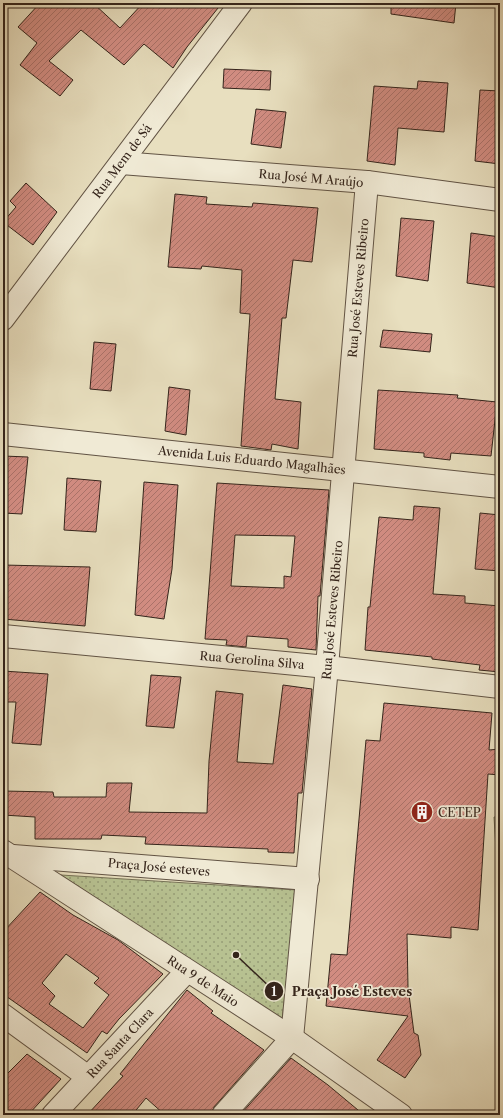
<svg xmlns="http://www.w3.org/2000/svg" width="503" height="1118" font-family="'Libre Caslon Text',serif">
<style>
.park{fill:url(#park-dots);stroke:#767256}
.pitch{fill:#b7c191;stroke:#767256}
.building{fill:url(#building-hatch);stroke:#34241b;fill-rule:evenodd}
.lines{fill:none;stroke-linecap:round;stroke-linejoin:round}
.minor-casing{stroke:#615344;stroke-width:24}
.minor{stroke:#f0ead5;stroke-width:22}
.labels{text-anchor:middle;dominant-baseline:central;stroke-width:3.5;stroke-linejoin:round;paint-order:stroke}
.street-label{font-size:12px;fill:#34241b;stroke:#f0ead5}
.poi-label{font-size:12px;fill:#34241b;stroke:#f0ead5;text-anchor:start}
.leader{fill:none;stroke:#34241b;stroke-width:1.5}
.callout-dot{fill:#34241b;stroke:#f0ead5;stroke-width:1.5}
.mark-label{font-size:12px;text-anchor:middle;font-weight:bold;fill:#fff}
.callout-label{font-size:13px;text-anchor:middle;font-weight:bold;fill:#34241b;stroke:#f0ead5;stroke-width:3.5;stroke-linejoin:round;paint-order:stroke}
</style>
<defs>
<pattern id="park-dots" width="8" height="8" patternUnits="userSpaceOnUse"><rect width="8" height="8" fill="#b7c191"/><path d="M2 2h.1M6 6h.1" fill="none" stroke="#969d76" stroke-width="1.8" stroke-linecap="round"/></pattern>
<pattern id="building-hatch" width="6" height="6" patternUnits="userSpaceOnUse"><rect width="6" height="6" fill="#d18c81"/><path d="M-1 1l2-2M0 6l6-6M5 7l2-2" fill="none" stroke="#aa7269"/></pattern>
</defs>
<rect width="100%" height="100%" fill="#e8dfbf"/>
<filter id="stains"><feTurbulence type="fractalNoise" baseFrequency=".005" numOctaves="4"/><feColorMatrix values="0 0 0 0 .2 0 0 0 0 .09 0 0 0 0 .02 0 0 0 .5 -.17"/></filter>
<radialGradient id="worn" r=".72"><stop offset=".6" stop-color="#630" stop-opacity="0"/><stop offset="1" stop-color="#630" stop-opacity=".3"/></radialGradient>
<polygon class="park" points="61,875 297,890 282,1020"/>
<polygon class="pitch" points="494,817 500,817 500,917"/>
<g class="building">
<polygon points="40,3 93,3 120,28 143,3 222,3 187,47 173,68 144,44 124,65 81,30 49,61 73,80 60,96 20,65 37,43 18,27"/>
<polygon points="391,3 456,3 454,23 391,14"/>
<polygon points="224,69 271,71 270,90 223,88"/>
<polygon points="418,81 448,83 444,132 398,128 395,165 367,161 374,86 417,89"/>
<polygon points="480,90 500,91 500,164 475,161"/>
<polygon points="256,109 286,112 281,148 251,144"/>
<polygon points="26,183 57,212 33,245 3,222 16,207 10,201"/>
<polygon points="175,194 207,197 206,204 252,207 253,203 318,208 312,262 293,260 286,318 282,318 275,399 301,402 298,449 272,444 271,450 241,446 250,314 240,313 242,270 202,266 201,269 168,267"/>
<polygon points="401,218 434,221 428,281 396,276"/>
<polygon points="471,233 500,237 500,288 467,283"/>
<polygon points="383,330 432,334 430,352 380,347"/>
<polygon points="94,342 116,344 111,391 90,389"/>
<polygon points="169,387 190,390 186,435 165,431"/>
<polygon points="378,390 458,395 457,398 497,402 491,456 451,453 450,460 424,457 424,453 374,449"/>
<polygon points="3,456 28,457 22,514 3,513"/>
<polygon points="67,478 101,481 96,532 64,530"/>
<polygon points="144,482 178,485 172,569 164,619 135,615"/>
<path d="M217 483 329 490 320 596H318L316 650 288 647V639L247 636 246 647 226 645 227 640 205 639ZM235 535 295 536 291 577 284 576V588L231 586Z"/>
<polygon points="414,506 440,508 433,594 465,596 465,603 500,606 500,672 479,670 480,665 432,659 432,657 365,650 368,607 370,607 379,517 413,520"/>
<polygon points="480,513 500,515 500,571 475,569"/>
<polygon points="3,565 90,567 85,626 3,619"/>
<polygon points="3,671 48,674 41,745 12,743 16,702 3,702"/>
<polygon points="151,675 181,677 174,728 146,726"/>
<polygon points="283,685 312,689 302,793 298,793 294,853 268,852 268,849 145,844 146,837 102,835 101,839 35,839 35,817 3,815 3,791 53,792 54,797 106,797 107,783 132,783 129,812 207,813 209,761 216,691 243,694 237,762 273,764"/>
<polygon points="384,703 492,713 489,750 500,749 500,775 488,774 478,930 451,927 451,938 407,934 408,987 414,1033 418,1035 421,1055 405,1078 377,1060 408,1016 326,1006 331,954 347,955 366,740 380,741"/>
<path d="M40 892 73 915 118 940 163 974 119 1019 107 1034 102 1031 87 1053 3 994V932ZM66 954 99 978 94 983 109 995 83 1028 49 1004 55 996 42 983Z"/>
<polygon points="187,990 213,1011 211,1013 264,1050 214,1107 211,1115 165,1115 146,1098 132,1115 87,1115 123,1076 120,1074"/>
<polygon points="27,1054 61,1079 28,1115 3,1115 3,1078"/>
<polygon points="291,1058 328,1085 364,1115 240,1115"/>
</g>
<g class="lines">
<g class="minor-casing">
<g id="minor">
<polyline points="121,163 367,182 500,200"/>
<polyline points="3,319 241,3"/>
<polyline points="3,434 500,487"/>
<polyline points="3,636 327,667 500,687"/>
<polyline points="3,851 292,1038 401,1115"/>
<polyline points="13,856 308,879"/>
<polyline points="3,1015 88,1077"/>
<polyline points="53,1115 187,971"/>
<polyline points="223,1115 292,1038 327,667 367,182"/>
</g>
</g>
<use href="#minor" class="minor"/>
</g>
<defs>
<g id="building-disc" transform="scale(1.15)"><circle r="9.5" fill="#8f2418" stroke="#f0ead5"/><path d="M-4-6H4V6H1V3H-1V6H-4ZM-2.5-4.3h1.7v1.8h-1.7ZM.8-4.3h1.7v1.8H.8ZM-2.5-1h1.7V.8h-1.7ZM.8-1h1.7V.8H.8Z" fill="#fff"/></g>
</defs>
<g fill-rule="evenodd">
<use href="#building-disc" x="422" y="812"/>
</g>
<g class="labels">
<g class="street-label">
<text transform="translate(122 161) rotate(-53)">Rua Mem de Sá</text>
<text transform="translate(311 178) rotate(5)">Rua José M Araújo</text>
<text transform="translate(358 288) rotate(-85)">Rua José Esteves Ribeiro</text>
<text transform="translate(252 460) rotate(6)">Avenida Luis Eduardo Magalhães</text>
<text transform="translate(332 610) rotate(-85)">Rua José Esteves Ribeiro</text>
<text transform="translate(252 660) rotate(5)">Rua Gerolina Silva</text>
<text transform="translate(159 867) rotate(5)">Praça José esteves</text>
<text transform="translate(203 981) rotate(33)">Rua 9 de Maio</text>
<text transform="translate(120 1043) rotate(-47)">Rua Santa Clara</text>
</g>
<g class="poi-label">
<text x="438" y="812">CETEP</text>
</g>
</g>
<path class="leader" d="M236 955L274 991"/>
<g class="callout-dot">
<circle cx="236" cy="955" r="4"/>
<circle cx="274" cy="991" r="10"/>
</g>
<g class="mark-label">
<text x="274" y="996">1</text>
</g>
<g class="callout-label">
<text x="352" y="996">Praça José Esteves</text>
</g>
<rect width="503" height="1118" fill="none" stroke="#e8dfbf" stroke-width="16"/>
<rect x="4" y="4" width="495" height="1110" fill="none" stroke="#34241b" stroke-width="2"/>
<rect x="8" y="8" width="487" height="1102" fill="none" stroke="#34241b"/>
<rect width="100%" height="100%" filter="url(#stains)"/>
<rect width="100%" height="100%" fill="url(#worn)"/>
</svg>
